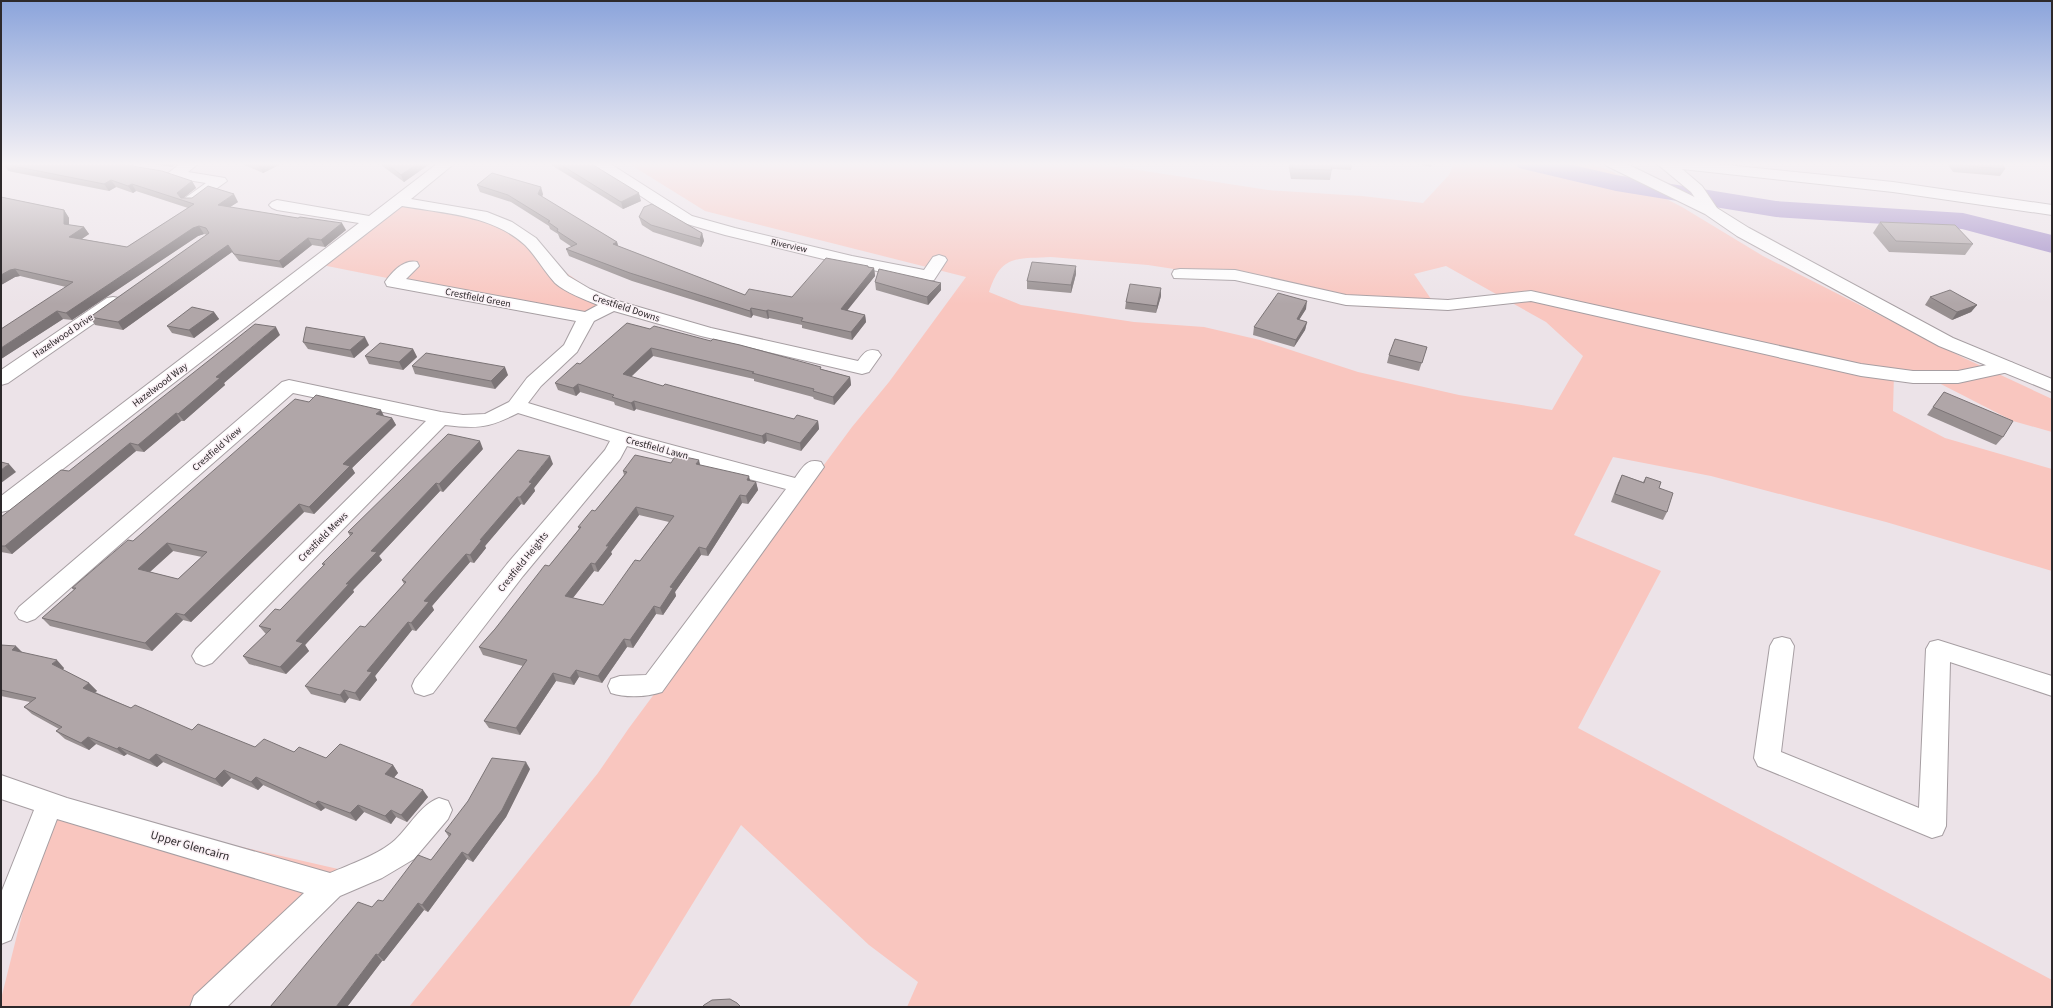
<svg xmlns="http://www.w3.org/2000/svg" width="2053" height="1008" font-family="'Source Sans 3',sans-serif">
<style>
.green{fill:#f9c6bf;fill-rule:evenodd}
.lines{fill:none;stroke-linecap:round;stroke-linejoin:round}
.river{fill:#a18cc7;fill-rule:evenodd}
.minor-casing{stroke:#a69ea2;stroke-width:2}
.major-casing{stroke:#a69ea2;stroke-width:2}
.minor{fill:#fff;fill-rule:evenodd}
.major{fill:#fff;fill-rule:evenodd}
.wall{fill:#978f90;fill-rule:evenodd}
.shaded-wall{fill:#7b7476}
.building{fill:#b0a6a8;stroke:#7b7476;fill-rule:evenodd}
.labels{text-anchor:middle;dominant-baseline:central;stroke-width:3;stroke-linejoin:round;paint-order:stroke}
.far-street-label{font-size:9px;fill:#2d292b;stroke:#faf0f5}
.street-label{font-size:10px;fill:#2d292b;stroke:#faf0f5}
.near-street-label{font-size:12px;fill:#2d292b;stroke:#faf0f5}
</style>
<rect width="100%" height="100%" fill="#ece3e8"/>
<g class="green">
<path d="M628 163H1093L1268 190 1362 196 1423 203 1449 175 1454 163H1590L1613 172 1682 207 1763 256 1964 358 2052 399V432L2013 421 1933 380 1894 373 1893 411 1945 438 2052 469V571L1886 522 1711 476 1613 457 1574 535 1661 571 1578 728 2052 980V1007H907L918 982 869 945 741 825 629 1007H409L598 773 629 728 852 427 889 382 966 277 705 211ZM1051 257 1148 265 1226 277 1276 290 1360 306 1399 309 1431 299 1414 274 1446 266 1546 322 1583 356 1552 410 1459 395 1358 372 1260 340 1204 327 1134 322 1021 305 989 292C1001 254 1017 259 1051 257Z"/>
<polygon points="400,201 487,217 612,305 587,318 317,264"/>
<polygon points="50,803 360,874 228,1007 1,1007 1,999"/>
</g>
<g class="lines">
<polygon class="river" points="1515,163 1564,163 1616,175 1776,201 1963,213 2052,235 2052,253 1962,229 1776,217 1616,191 1519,168"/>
<g class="minor-casing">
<g id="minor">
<polygon points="181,163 199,163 188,172 225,178 227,181 195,204 185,204 182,201 185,198 206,183 169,177 167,174"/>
<path d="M438 163H455L411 199 487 212 512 222 536 238 568 276 590 289 618 301 711 328 858 361C864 353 867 348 878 351L881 355 869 372 862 374 701 336 614 311 594 321 577 352 541 386 528 403 627 433 795 478C803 467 807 458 821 462L824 467 662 692C647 697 626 698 611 693L608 686 611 679 620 676 646 675 786 489 627 446 620 459 523 576 433 693 424 696 415 693 412 686 415 679 507 564 605 450 610 441 518 413C488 428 478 429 445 425L212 663 204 666 196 663 192 656 196 649 426 421 293 393 35 619 27 622 19 619 15 613 19 607 282 382 289 380 441 412 463 415 485 414 509 402 527 378 564 345 576 321 387 286 385 282C392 272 404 259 417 262L419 266 406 279 585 312 598 305C584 299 566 293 555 283 544 271 536 256 525 245 493 215 442 213 402 206L10 510 1 512V496L359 223 277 210 272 208 269 205 272 202 277 200 369 216Z"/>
<polygon points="591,163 609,163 692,216 735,228 852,256 924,270 933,257 939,255 945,257 947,260 934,280 928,281 852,266 725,235 680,222"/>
<polygon points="1656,163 1708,163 1893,182 2052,205 2052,215 1893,192 1682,169 1702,186 1719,211 1716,214 1706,214 1691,192"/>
<polygon points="1180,269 1235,270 1346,295 1448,300 1531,291 1861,364 1913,371 1958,371 2006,361 2013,363 2015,367 2013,371 1958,383 1913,383 1861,376 1531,301 1448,310 1346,305 1235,280 1174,278 1172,274 1174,270"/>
<polygon points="113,297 119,298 122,302 119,306 8,383 1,385 1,370 107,298"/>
<polygon points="1782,637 1790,639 1794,646 1781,752 1919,808 1926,649 1930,642 1938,640 2052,676 2052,696 1950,662 1946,826 1942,835 1932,838 1758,766 1754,758 1770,646 1774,639"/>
<path d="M1 775 67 798 330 873C349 865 380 854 395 840 410 826 420 805 439 798L448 801 452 810 448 819 414 859 382 878 340 896 227 1007H190L194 996 304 893 57 819 11 940 1 944V893L34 810 1 799Z"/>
</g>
</g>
<g class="major-casing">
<polygon id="major" points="1605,163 1625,163 1717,208 1749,228 1953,338 2052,379 2052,392 1939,346 1737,236 1705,214 1607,166"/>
</g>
<use href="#minor" class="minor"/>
<use href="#major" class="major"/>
</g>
<g class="wall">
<polygon points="3,163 192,181 196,188 183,198 238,202 230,207 346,230 325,247 312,245 283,268 239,261 232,252 123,330 95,325 90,317 207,235 204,234 198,236 72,320 63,319 1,359 66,287 20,276 15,277 1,285 1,197 64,210 69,218 69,225 84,227 89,234 82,239 127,247 188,208 136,191 133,193 116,187 109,191 8,171"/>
<polygon points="146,163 178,163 172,167"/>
<polygon points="240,163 283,163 263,173"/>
<polygon points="381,163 431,163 404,182 381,165"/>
<polygon points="548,163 590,163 641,201 623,209"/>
<polygon points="1288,163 1353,163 1351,170 1332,169 1330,180 1291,179"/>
<polygon points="1414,163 1432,163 1431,167"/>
<polygon points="1947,163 2001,163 2005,169 2000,176 1953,172"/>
<polygon points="477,185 543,194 542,197 617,242 618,246 745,295 792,297 869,267 874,268 875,276 847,310 865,315 866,322 852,340 802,328 802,325 769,318 768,319 753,315 751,318 632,281 569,256 566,249 572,247 560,239 558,234 550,229 549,226 511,202 480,192"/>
<polygon points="639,217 702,233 704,241 701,247 653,232 642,225"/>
<polygon points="1880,222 1973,244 1965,255 1889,252 1873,233"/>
<polygon points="1076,274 1071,293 1027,289 1027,281"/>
<polygon points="875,282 941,283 941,290 928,305 876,290"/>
<polygon points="1161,296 1156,313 1125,309 1126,302"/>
<polygon points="1930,297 1977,305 1971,312 1952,320 1925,305"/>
<polygon points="1306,309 1299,320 1307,322 1305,330 1294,347 1253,335 1254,327"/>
<polygon points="214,312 219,319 194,338 172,333 167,326"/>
<polygon points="650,329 711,341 821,369 850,377 851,385 834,405 814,399 813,397 754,381 754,379 653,356 631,377 663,386 794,419 818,421 819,429 801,451 767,441 764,444 636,409 634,411 615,405 614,402 580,392 576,396 558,390 555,383 580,364"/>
<polygon points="280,335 224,383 225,385 184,421 181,421 144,452 136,451 12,554 1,552 1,517 69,471"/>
<polygon points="303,342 369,345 354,358 308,349"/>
<polygon points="1427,347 1419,371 1387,363 1389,355"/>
<polygon points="413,349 417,357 403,370 369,364 365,356"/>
<polygon points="412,366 508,375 495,389 415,374"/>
<polygon points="1944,392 2003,437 1996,445 1927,415"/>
<path d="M384 416 392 418 396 425 352 468 355 473 314 514 304 512 191 622 183 620 152 651 50 626 42 618 74 590 72 588 133 541ZM173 551 202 557 178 579 150 572Z"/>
<polygon points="483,449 443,492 440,491 379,556 382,560 353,590 354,592 305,645 309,651 286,674 249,664 243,656 266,634 265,633 259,626 280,610 324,566 322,564 350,536 348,532"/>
<path d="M671 463 700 465 756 482 758 490 748 504 742 503 708 556 701 555 675 592 676 596 663 615 656 614 633 648 627 647 602 683 579 677 574 685 556 681 520 735 489 728 484 721 523 666 483 655 479 647 495 629 549 566 579 529 578 527 595 511 624 475 623 471ZM639 515 669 522 640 561 603 605 573 598 594 571 598 572 612 554 611 552Z"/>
<polygon points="553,464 534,488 535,491 524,505 521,504 485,546 486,548 474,563 470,562 432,606 434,610 416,631 412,630 375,676 377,680 360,701 349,698 345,703 311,694 305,686 365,627 404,584 402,580"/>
<polygon points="1622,475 1643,482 1646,477 1659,488 1667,512 1663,520 1611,502 1618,483"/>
<polygon points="1,645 64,668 63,670 89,683 97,691 95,692 131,708 192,730 255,747 294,752 326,758 393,765 398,773 394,777 428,797 407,822 396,817 391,824 364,812 356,821 325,808 321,811 263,785 258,790 231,778 222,787 163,762 157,767 127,754 124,756 96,744 89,750 65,739 56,731 59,729 32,714 24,707 30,702 1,696"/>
<polygon points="530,769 506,817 473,862 467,859 428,912 424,910 384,961 382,961 347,1007 270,1007 372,907 383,901 431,860 449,837 445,831"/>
</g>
<g class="shaded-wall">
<polygon points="169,163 178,163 172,167"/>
<polygon points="265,163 283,163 263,173 259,166"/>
<polygon points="418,163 431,163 404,182 401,175"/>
<polygon points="111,180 116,187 109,191 104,184"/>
<polygon points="192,181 196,188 181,200 177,193"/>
<polygon points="132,184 136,191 133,193 128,186"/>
<polygon points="541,187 543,194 540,201 538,194"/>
<polygon points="639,193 641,201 623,209 621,202"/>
<polygon points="234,194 238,202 222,212 218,205"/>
<polygon points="64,210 69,218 69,231 64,224"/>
<polygon points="342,223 346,230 325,247 321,240"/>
<polygon points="199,226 204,234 198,236 72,320 66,313 193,228"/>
<polygon points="84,227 89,234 74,244 69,237"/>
<polygon points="702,233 704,241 701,247 700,239"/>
<polygon points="308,238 312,245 283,268 279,261"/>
<polygon points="617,242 619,249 613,244"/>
<polygon points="228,245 232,252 123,330 118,322"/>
<polygon points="1076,266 1076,274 1071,293 1071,285"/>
<polygon points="874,268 875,276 842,317 841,309"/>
<polygon points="15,269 20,276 15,277 1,285 1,275 10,270"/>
<polygon points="941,283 941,290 928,305 927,297"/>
<polygon points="1161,288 1161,296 1156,313 1157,306"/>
<polygon points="1307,301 1306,309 1295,326 1297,319"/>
<polygon points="1977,305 1971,312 1952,320 1957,312"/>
<polygon points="751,308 753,315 751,318 750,311"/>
<polygon points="768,310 769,318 768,319 766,311"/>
<polygon points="57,311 63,319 1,359 1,348"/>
<polygon points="214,312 219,319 194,338 189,330"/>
<polygon points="865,315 866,322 852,340 851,332"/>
<polygon points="1307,322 1305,330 1294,347 1296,340"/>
<polygon points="276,327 280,335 224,383 225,385 184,421 178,414 216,377"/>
<polygon points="365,337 369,345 354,358 350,350"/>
<polygon points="651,348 653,356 625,382 623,374"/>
<polygon points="413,349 417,357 403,370 399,362"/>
<polygon points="505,367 508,375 495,389 491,381"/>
<polygon points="850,377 851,385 834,405 833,397"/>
<polygon points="578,384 580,392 576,396 573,388"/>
<polygon points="634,401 636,409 634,411 631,403"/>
<polygon points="381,410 385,418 376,414"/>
<polygon points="176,413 181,421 144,452 138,445"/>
<polygon points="392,418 396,425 352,468 355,473 314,514 309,507 343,464"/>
<polygon points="818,421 819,429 801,451 800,443"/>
<polygon points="766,433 767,441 764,444 762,436"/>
<polygon points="480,441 483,449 443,492 439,484"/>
<polygon points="130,443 136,451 12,554 5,546"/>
<polygon points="550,456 553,464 534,488 535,491 524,505 520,497 529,482"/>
<polygon points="699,460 701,468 696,464"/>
<polygon points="9,464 16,472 1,483 1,470"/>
<polygon points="749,476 751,484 747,480"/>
<polygon points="756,482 758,490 748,504 746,496"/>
<polygon points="436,483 440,491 379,556 382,560 353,590 354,592 305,645 309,651 286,674 280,667 296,641 346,584 371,551"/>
<polygon points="740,495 742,503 708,556 706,549"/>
<polygon points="517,497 521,504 485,546 486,548 474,563 470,555 480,540"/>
<polygon points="299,504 304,512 191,622 184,615"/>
<polygon points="636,507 639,515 611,552 612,554 598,572 595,564 606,546"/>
<polygon points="167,543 173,551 144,577 138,569"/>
<polygon points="699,547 701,555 675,592 676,596 663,615 660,608 670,587"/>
<polygon points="466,554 470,562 432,606 434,610 416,631 411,623 424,601"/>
<polygon points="591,563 594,571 568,604 565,596"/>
<polygon points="654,606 656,614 633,648 630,640"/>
<polygon points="176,613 183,620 152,651 145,643"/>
<polygon points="408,622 412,630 375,676 377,680 360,701 355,693 367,671"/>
<polygon points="624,639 627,647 602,683 598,676"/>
<polygon points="16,646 24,654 12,650"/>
<polygon points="57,660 64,668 60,672 52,664"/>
<polygon points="576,670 579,677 574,685 570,678"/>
<polygon points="553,673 556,681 520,735 516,728"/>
<polygon points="89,683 97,691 91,695 83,688"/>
<polygon points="344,690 349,698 345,703 340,695"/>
<polygon points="88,737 96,744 89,750 81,743"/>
<polygon points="119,747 127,754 124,756 117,749"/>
<polygon points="156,754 163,762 157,767 149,760"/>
<polygon points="526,762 530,769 506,817 473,862 468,855"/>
<polygon points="393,765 398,773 391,781 385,774"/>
<polygon points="224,770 231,778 222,787 215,779"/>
<polygon points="256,777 263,785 258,790 251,782"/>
<polygon points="423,790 428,797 407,822 401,815"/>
<polygon points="318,801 325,808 321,811 315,804"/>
<polygon points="358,805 364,812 356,821 350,813"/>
<polygon points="391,810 396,817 391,824 385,816"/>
<polygon points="462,852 467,859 428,912 422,905"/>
<polygon points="418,903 424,910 384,961 378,955"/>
<polygon points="376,954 382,961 347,1007 336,1007"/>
</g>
<g class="building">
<polygon points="3,163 114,163 162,171 192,181 177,193 181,198 192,198 208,186 234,194 218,205 298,218 300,217 342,223 321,240 308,238 279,261 234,254 228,245 118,322 90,317 209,233 206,228 199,226 193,228 66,313 57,311 1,348 1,329 73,282 15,269 10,270 1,275 1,197 64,210 64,224 84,227 69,237 127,247 194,204 132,184 128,186 111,180 104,184 3,164"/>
<polygon points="253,163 265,163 259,166"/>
<polygon points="386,163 418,163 401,175"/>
<polygon points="558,163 590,163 639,193 621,202"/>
<polygon points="1292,163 1330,163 1332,170 1293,169"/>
<polygon points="1956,163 2001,163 2005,169 1958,165"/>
<polygon points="492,173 541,187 538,194 617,242 613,244 745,295 749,289 792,297 826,258 868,266 868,267 874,268 841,309 865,315 851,332 801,321 803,318 768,310 766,311 751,308 750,311 630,273 566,249 577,244 557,231 558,229 548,222 550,221 508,195 477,185"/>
<polygon points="652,204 702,233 700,239 651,225 639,217 644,207"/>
<polygon points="1880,222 1955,225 1973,244 1896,241"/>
<polygon points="1032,262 1076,266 1071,285 1027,281"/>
<polygon points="879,269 941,283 927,297 875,282"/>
<polygon points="1130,284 1161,288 1157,306 1126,302"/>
<polygon points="1950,290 1977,305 1957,312 1930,297"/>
<polygon points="1278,293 1307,301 1297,319 1307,322 1296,340 1254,327"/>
<polygon points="192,307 214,312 189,330 167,326"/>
<polygon points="627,323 650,329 654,326 711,341 713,339 740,345 821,367 820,369 850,377 833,397 813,391 814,389 752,373 754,372 651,348 623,374 663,386 665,384 794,419 797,415 818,421 800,443 766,433 762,436 634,401 631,403 612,397 614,395 578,384 573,388 555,383 577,363 580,364"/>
<polygon points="255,324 276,327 216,377 220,378 178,414 176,413 138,445 130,443 5,546 1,546 1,517 61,470 69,471"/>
<polygon points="306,327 365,337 350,350 303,342"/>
<polygon points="1395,339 1427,347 1422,363 1389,355"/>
<polygon points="380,343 413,349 399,362 365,356"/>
<polygon points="426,353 505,367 491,381 412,366"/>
<polygon points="1944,392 2013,421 2003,437 1933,407"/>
<path d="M316 395 381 410 376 414 392 418 343 464 350 466 309 507 299 504 184 615 176 613 145 643 42 618 76 588H72L94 569 128 540 133 541 295 399 309 402ZM167 543 207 552 178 579 138 569Z"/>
<polygon points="448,434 480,441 439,484 436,483 371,551 377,552 346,584 349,584 296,641 303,643 280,667 243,656 271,629 259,626 275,609 280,610 325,564 322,564 353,533 348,532"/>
<polygon points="518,450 550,456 529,482 532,483 520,497 517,497 480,540 482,540 470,555 466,554 424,601 429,602 411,623 408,622 367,671 372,672 355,693 344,690 340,695 305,686 360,626 365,627 406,582 402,580"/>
<path d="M635 455 671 463 676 455 699 460 696 464 749 476 747 480 756 482 746 496 740 495 706 549 699 547 670 587 673 588 660 608 654 606 630 640 624 639 598 676 576 670 570 678 553 673 516 728 484 721 527 660 479 647 495 629 545 565 549 566 581 527H578L592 510 595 511 627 472 623 471ZM636 507 674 516 640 561 635 560 603 605 565 596 591 563 595 564 609 546H606Z"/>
<polygon points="1,462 9,464 1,470"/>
<polygon points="1622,475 1644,483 1646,477 1661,482 1659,488 1673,493 1667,512 1615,494"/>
<polygon points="1,645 16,646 12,650 57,660 52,664 89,683 83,688 131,708 135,705 192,730 198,724 255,747 264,739 294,752 299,747 326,758 340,744 393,765 385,774 423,790 401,815 391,810 385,816 358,805 350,813 318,801 315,804 256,777 251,782 224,770 215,779 156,754 149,760 119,747 117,749 88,737 81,743 56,731 62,727 24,707 36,698 1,690"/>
<polygon points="492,758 526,762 502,810 468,855 462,852 422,905 418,903 378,955 376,954 336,1007 331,1007 330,1006 329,1007 270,1007 358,902 372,907 378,900 383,901 418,855 431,860 451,834 445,831 468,801"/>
<polygon points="730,999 737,1003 741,1007 702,1007 704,1005 712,1000"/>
</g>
<linearGradient id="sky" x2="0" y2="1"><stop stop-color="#8ba4db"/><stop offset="0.54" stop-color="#f6f2f5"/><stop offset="1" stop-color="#f6f2f5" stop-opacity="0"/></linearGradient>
<rect width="2053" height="304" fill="url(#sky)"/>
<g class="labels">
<g class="far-street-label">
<text transform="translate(789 246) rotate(13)">Riverview</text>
</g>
<g class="street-label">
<text transform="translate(478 298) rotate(11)">Crestfield Green</text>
<text transform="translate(626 308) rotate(18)">Crestfield Downs</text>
<text transform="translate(63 336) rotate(-34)">Hazelwood Drive</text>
<text transform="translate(160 385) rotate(-37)">Hazelwood Way</text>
<text transform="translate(657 448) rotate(15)">Crestfield Lawn</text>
<text transform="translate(217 449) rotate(-41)">Crestfield View</text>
<text transform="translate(323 537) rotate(-45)">Crestfield Mews</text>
<text transform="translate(523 562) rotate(-51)">Crestfield Heights</text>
</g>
<g class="near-street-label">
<text transform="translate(190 846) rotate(16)">Upper Glencairn</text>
</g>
</g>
<rect width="2053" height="1008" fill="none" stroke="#2d292b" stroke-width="4"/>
</svg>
